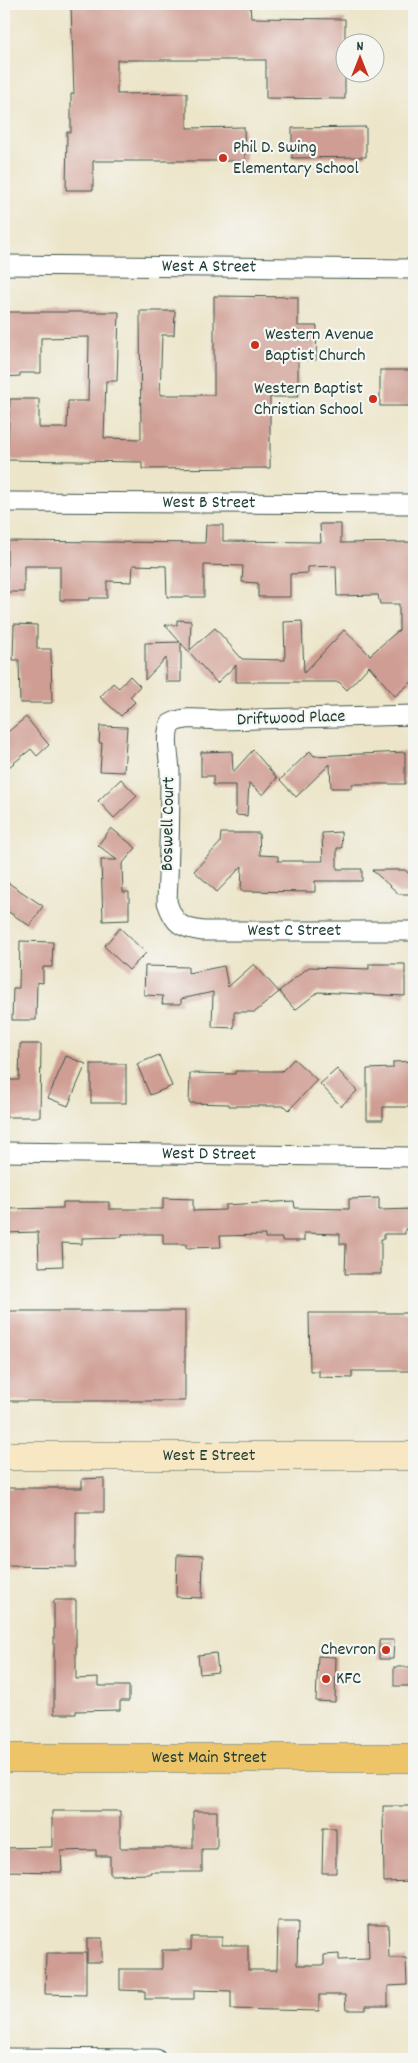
<svg xmlns="http://www.w3.org/2000/svg" width="418" height="2063" font-family="Dekko,sans-serif">
<style>
.building{fill:#cf9d93}
.lines{fill:none;stroke-linecap:round;stroke-linejoin:round}
.street-casing{stroke:#3e564a;stroke-width:21}
.secondary-casing{stroke:#3e564a;stroke-width:29}
.highway-casing{stroke:#3e564a;stroke-width:29}
.street{stroke:#fff;stroke-width:19}
.secondary{stroke:#f8e7c3;stroke-width:28}
.highway{stroke:#eec469;stroke-width:28}
.poi-dot{fill:#c8321e;stroke:#f6f6f2;stroke-width:2}
.labels{text-anchor:middle;dominant-baseline:central;stroke-width:4.5;stroke-linejoin:round;paint-order:stroke}
.poi-label{font-size:18px;fill:#1f3d34;stroke:#f6f6f2;text-anchor:start}
.street-label{font-size:18px;fill:#1f3d34;stroke:#f6f6f2}
</style>
<rect width="100%" height="100%" fill="#f6f6f2"/>
<filter id="ink" filterUnits="userSpaceOnUse"><feTurbulence type="fractalNoise" baseFrequency=".02" numOctaves="2"/><feDisplacementMap in="SourceGraphic" scale="10" xChannelSelector="R" yChannelSelector="G"/><feConvolveMatrix kernelMatrix="1 2 1 2 8 2 1 2 1" color-interpolation-filters="sRGB"/></filter>
<filter id="wash" filterUnits="userSpaceOnUse"><feTurbulence type="fractalNoise" baseFrequency=".0096" numOctaves="4" result="noise"/><feDisplacementMap in="SourceGraphic" scale="20" xChannelSelector="R" yChannelSelector="G"/><feGaussianBlur stdDeviation="1.12" result="paint"/><feColorMatrix in="noise" values="0 0 0 0 0 0 0 0 0 0 0 0 0 0 0 0 0 1.4 0 .05"/><feComposite in="paint" operator="in"/></filter>
<g filter="url(#wash)">
<rect width="100%" height="100%" fill="#ece5c9"/>
<g id="blocks">
<g class="building">
<polygon points="250,4 251,18 345,19 345,99 266,98 266,60 117,60 117,94 187,93 187,128 244,127 245,161 93,161 93,190 66,190 67,132 71,132 71,94 74,94 71,6"/>
<polygon points="366,127 366,157 292,158 292,128"/>
<polygon points="214,296 298,297 298,326 317,326 316,360 298,360 298,397 270,397 270,468 142,469 142,462 7,460 10,399 39,399 39,428 67,428 68,401 88,401 89,337 41,338 41,373 20,373 20,376 5,377 4,312 119,312 117,381 106,381 104,438 141,439 140,311 175,311 174,335 162,335 160,395 214,395"/>
<rect x="380" y="370" width="34" height="36"/>
<polygon points="320,524 341,524 341,543 414,542 414,680 395,696 369,666 347,690 339,682 236,682 236,665 217,683 181,643 181,682 166,682 166,658 145,680 145,643 180,642 165,625 177,625 177,620 191,621 190,650 215,628 242,659 285,660 284,622 302,621 304,673 344,630 370,655 399,630 399,604 380,604 378,595 337,596 336,566 308,567 308,573 290,574 290,597 258,597 258,583 242,582 243,566 204,565 204,597 167,597 166,566 133,565 132,582 107,581 107,598 89,598 89,600 60,600 60,566 24,566 24,592 7,592 7,541 205,543 206,525 223,525 223,541 321,542"/>
<polygon points="14,624 37,625 37,649 51,649 52,703 20,703 19,660 13,660"/>
<polygon points="130,676 140,686 130,697 135,702 121,716 100,697 113,683 119,688"/>
<polygon points="26,717 49,745 37,756 31,749 4,771 4,735"/>
<polygon points="100,726 127,727 124,772 100,771 102,743 99,743"/>
<polygon points="253,750 277,778 263,795 249,783 247,816 236,815 236,785 213,785 213,776 201,776 201,752 232,751 233,772"/>
<polygon points="310,751 314,756 405,752 405,784 352,784 352,788 331,788 330,764 296,797 280,780"/>
<polygon points="121,779 137,796 114,818 98,801"/>
<polygon points="111,828 136,848 122,864 123,892 129,892 129,920 103,921 101,860 117,860 98,845"/>
<polygon points="341,832 342,848 337,848 337,869 362,869 362,881 315,881 315,892 241,891 242,866 217,892 194,871 220,843 221,833 259,833 260,855 278,856 278,861 323,861 322,833"/>
<polygon points="372,870 405,870 414,878 414,894 399,894"/>
<polygon points="4,880 43,906 30,926 4,909"/>
<polygon points="120,928 146,953 129,970 104,946"/>
<polygon points="20,941 53,942 52,967 43,967 43,983 37,982 36,1020 12,1020 13,988 19,988"/>
<polygon points="254,964 279,992 255,1012 234,1012 234,1028 212,1027 213,992 181,999 181,1004 162,1004 163,996 144,995 145,966 188,967 188,973 224,966 228,987"/>
<polygon points="369,964 405,964 405,996 318,992 295,1010 279,991 309,967 369,969"/>
<polygon points="20,1044 41,1044 40,1117 6,1117 6,1080 19,1080"/>
<polygon points="159,1055 172,1086 150,1095 137,1064"/>
<polygon points="66,1056 86,1064 68,1106 48,1098"/>
<polygon points="294,1059 317,1080 289,1110 285,1106 229,1106 229,1104 189,1103 190,1073 235,1074 235,1071 282,1071"/>
<polygon points="414,1061 414,1104 409,1104 409,1107 383,1107 383,1120 367,1120 367,1069 393,1068 393,1062"/>
<rect x="91" y="1064" width="35" height="39"/>
<polygon points="337,1069 357,1091 341,1106 320,1084"/>
<polygon points="163,1198 193,1199 193,1211 225,1210 225,1205 294,1201 295,1208 349,1209 349,1199 379,1198 379,1210 414,1209 414,1229 405,1229 405,1234 384,1234 384,1239 381,1239 381,1274 345,1274 346,1244 340,1244 340,1234 304,1233 304,1241 282,1241 282,1238 265,1238 265,1235 220,1236 221,1247 186,1248 186,1244 163,1244 163,1234 122,1234 122,1237 82,1238 82,1244 62,1243 63,1266 39,1267 38,1232 4,1233 4,1209 63,1208 63,1202 109,1202 109,1209 163,1209"/>
<rect x="4" y="1311" width="181" height="90"/>
<polygon points="309,1313 414,1313 414,1371 352,1371 352,1378 319,1377 319,1371 310,1371"/>
<polygon points="104,1478 104,1512 76,1512 76,1567 4,1566 4,1488 82,1488 82,1479"/>
<polygon points="177,1555 203,1556 202,1598 176,1597"/>
<polygon points="54,1600 76,1600 76,1679 98,1678 98,1686 129,1686 129,1701 120,1701 120,1710 76,1711 76,1714 54,1714"/>
<polygon points="379,1640 394,1640 393,1659 379,1659"/>
<polygon points="216,1653 218,1672 200,1674 198,1655"/>
<polygon points="318,1656 336,1657 335,1702 316,1701"/>
<rect x="394" y="1667" width="20" height="19"/>
<polygon points="383,1806 414,1806 414,1820 412,1820 412,1881 384,1882"/>
<polygon points="52,1811 120,1811 120,1848 193,1848 193,1811 217,1811 217,1849 202,1849 202,1872 150,1872 150,1874 110,1875 110,1856 96,1856 96,1850 61,1851 62,1872 4,1871 4,1848 52,1847"/>
<polygon points="323,1828 336,1828 336,1873 322,1873"/>
<polygon points="278,1922 298,1922 297,1965 324,1965 324,1955 339,1954 339,1960 369,1959 368,1924 388,1924 389,1958 406,1958 407,1985 388,1986 388,2006 366,2006 366,2010 346,2010 345,1995 319,1995 319,2011 231,2009 231,1991 194,1990 194,1999 145,1999 145,1991 120,1990 120,1969 162,1969 162,1950 191,1950 191,1937 222,1937 222,1945 248,1945 248,1970 277,1970"/>
<rect x="87" y="1938" width="15" height="24"/>
<polygon points="46,1953 86,1953 86,1995 45,1994"/>
</g>
</g>
</g>
<g filter="url(#ink)">
<use href="#blocks" fill-opacity="0" stroke="#3e564a" stroke-width="1"/>
<g class="lines">
<g class="street-casing">
<g id="street">
<path id="s1" d="M4 265 414 269"/>
<path id="s2" d="M4 502 414 504"/>
<path id="s3" d="M414 715 221 720C202 720 187 715 170 724 164 740 170 757 170 774 170 817 169 860 167 902 174 924 181 928 203 931H414"/>
<path id="s4" d="M4 1152 414 1157"/>
<polyline points="4,2058 156,2059"/>
</g>
</g>
<g class="secondary-casing">
<g id="secondary">
<path id="s5" d="M4 1456H414"/>
</g>
</g>
<g class="highway-casing">
<g id="highway">
<path id="s6" d="M4 1758H414"/>
</g>
</g>
<use href="#street" class="street"/>
<use href="#secondary" class="secondary"/>
<use href="#highway" class="highway"/>
</g>
</g>
<g class="poi-dot">
<circle cx="223" cy="158" r="5"/>
<circle cx="255" cy="345" r="5"/>
<circle cx="373" cy="399" r="5"/>
<circle cx="386" cy="1650" r="5"/>
<circle cx="326" cy="1679" r="5"/>
</g>
<g class="labels">
<g class="poi-label">
<text x="233" y="148">Phil D. Swing<tspan x="233" dy="21">Elementary School</tspan></text>
<text x="265" y="335">Western Avenue<tspan x="265" dy="21">Baptist Church</tspan></text>
<text x="363" y="389" text-anchor="end">Western Baptist<tspan x="363" dy="21">Christian School</tspan></text>
<text x="376" y="1650" text-anchor="end">Chevron</text>
<text x="336" y="1679">KFC</text>
</g>
<g class="street-label">
<text stroke="none"><textPath href="#s1" startOffset="205">West A Street</textPath></text>
<text stroke="none"><textPath href="#s2" startOffset="205">West B Street</textPath></text>
<text transform="translate(291 719) rotate(-2)">Driftwood Place</text>
<text transform="translate(169 824) rotate(-89)">Boswell Court</text>
<text stroke="none"><textPath href="#s3" startOffset="565">West C Street</textPath></text>
<text stroke="none"><textPath href="#s4" startOffset="205">West D Street</textPath></text>
<text stroke="none"><textPath href="#s5" startOffset="205">West E Street</textPath></text>
<text stroke="none"><textPath href="#s6" startOffset="205">West Main Street</textPath></text>
</g>
</g>
<rect width="418" height="2063" fill="none" stroke="#f6f6f2" stroke-width="20"/>
<g transform="translate(360 58)"><circle r="24" fill="#f6f6f2" stroke="#a0aca6"/>
<path d="M0-4L9 19L0 12L-9 19Z" fill="#c8321e"/>
<text y="-8" font-size="14" font-weight="bold" text-anchor="middle" fill="#1f3d34">N</text>
</g>
</svg>
